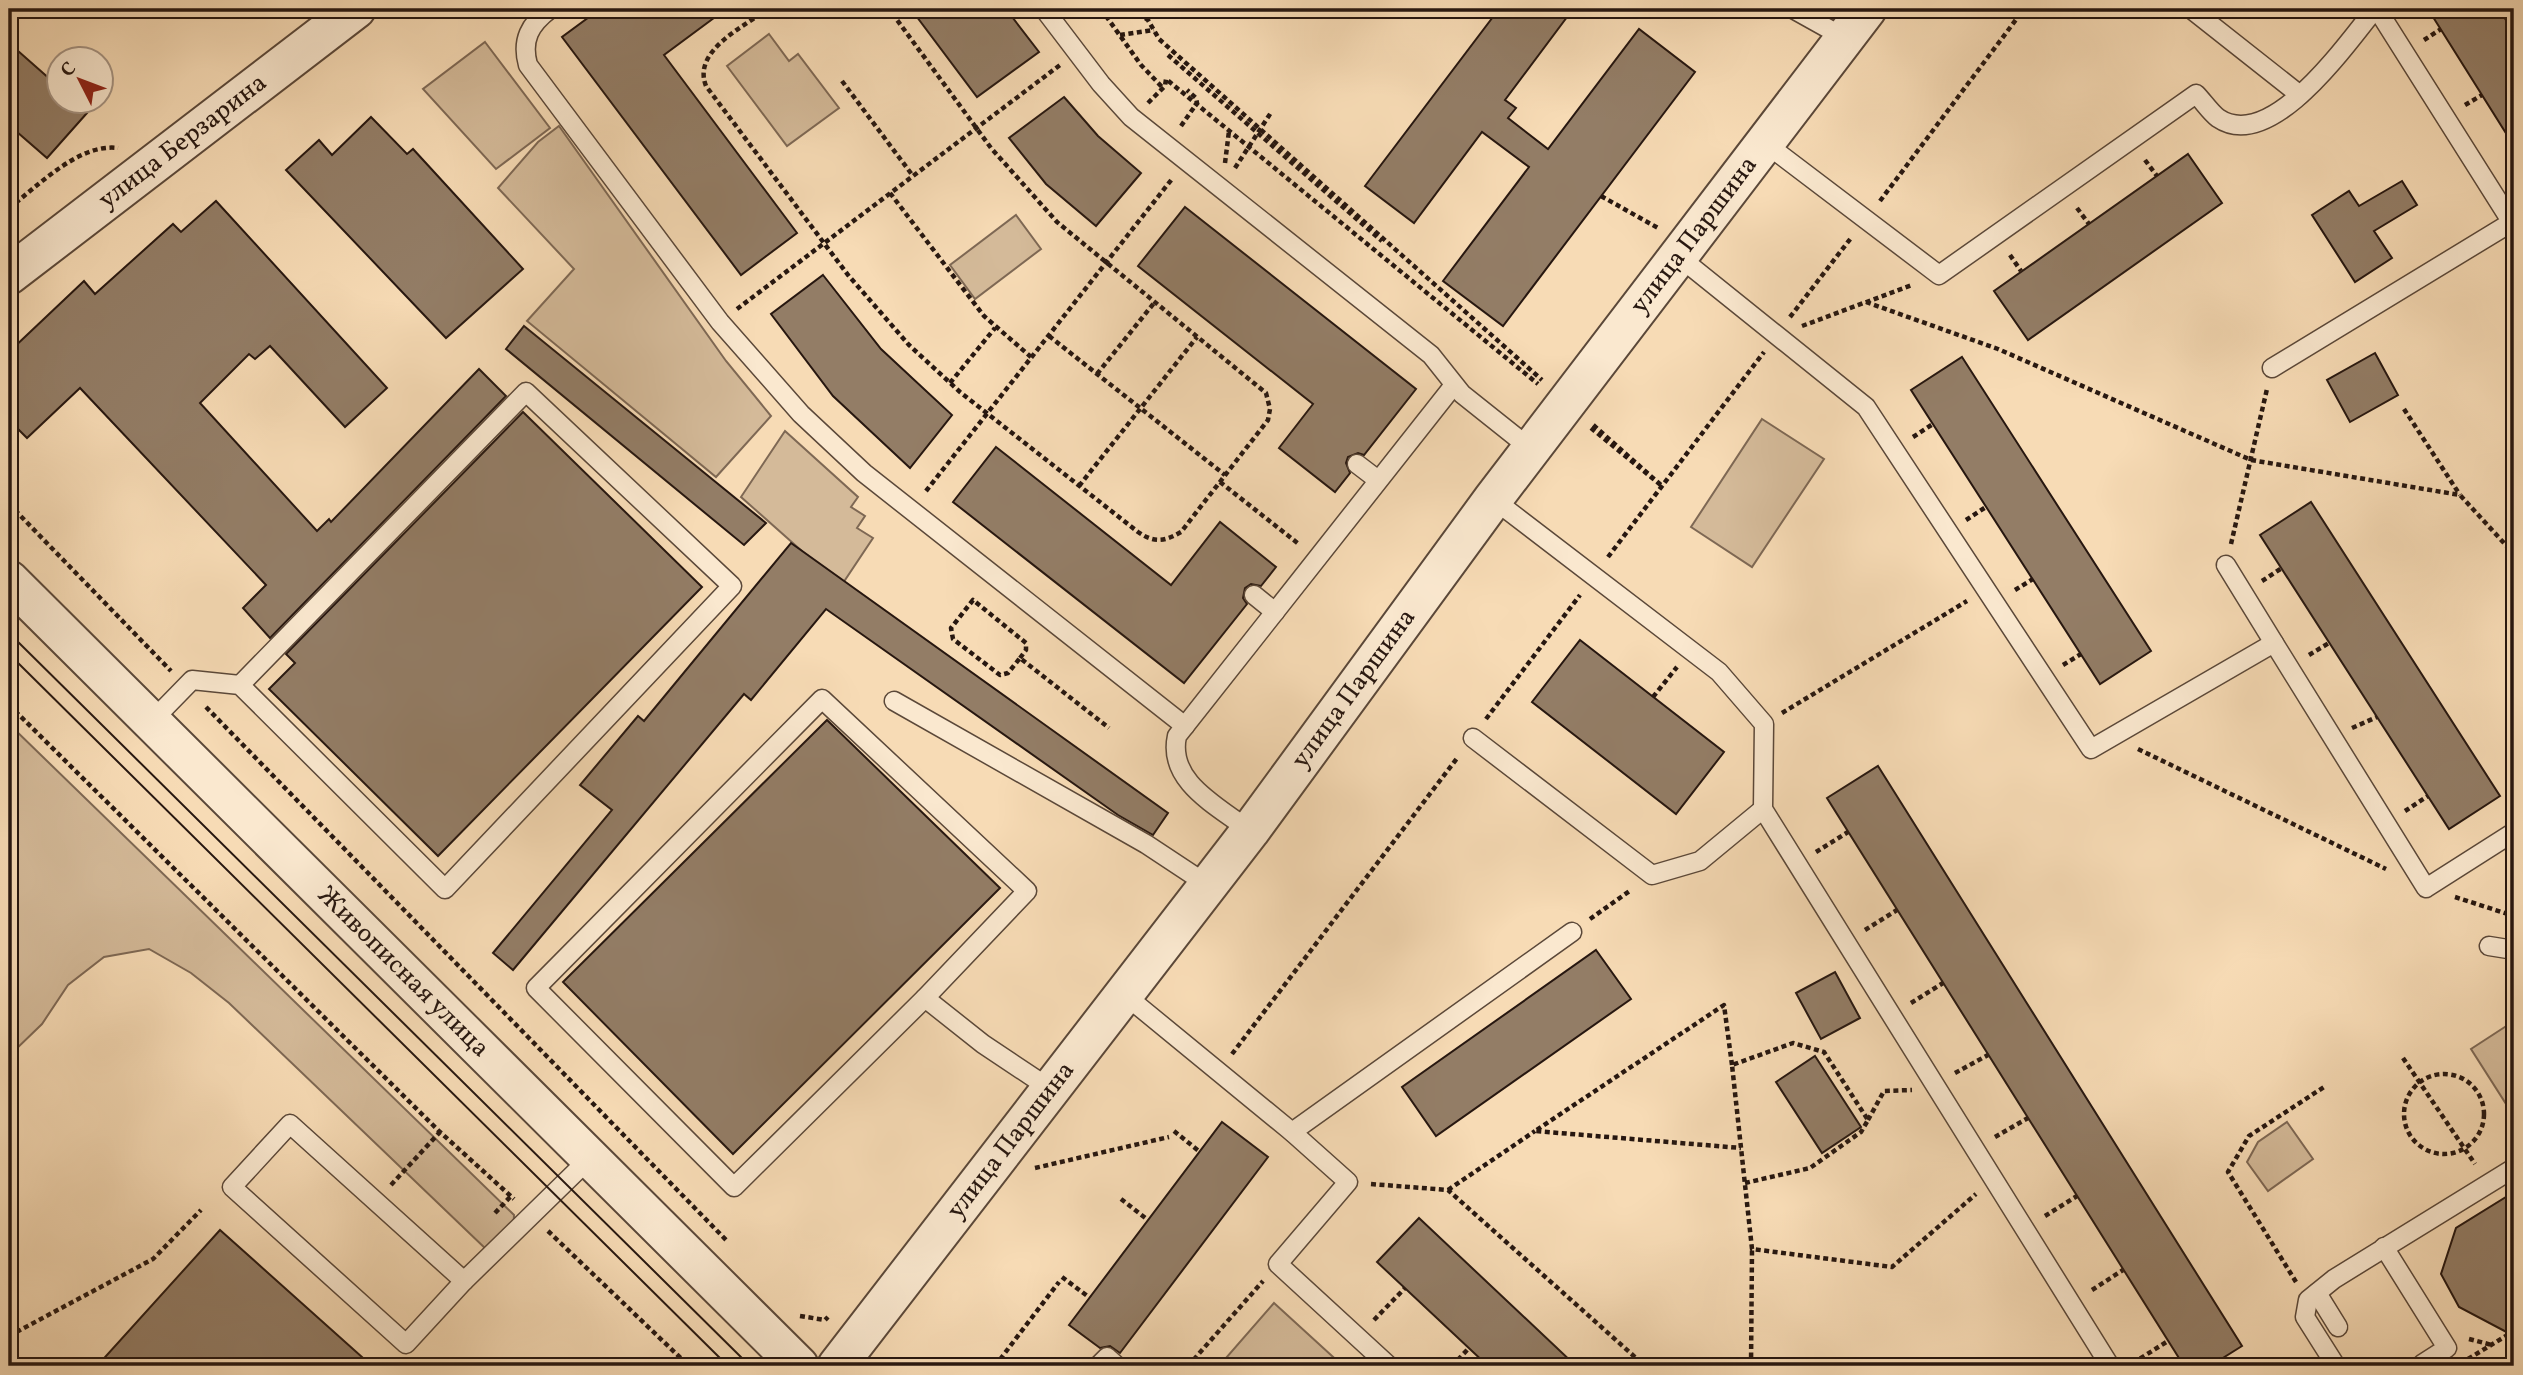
<svg xmlns="http://www.w3.org/2000/svg" width="2523" height="1375" font-family="Vollkorn,serif">
<style>
.green{fill:#d4ba99;stroke:#7e6854;stroke-width:2}
.building{fill:#937d66;stroke:#271710;stroke-width:2}
.lines{fill:none;stroke-linecap:round;stroke-linejoin:round}
.service-casing{stroke:#5b4839;stroke-width:21}
.tertiary-casing{stroke:#5b4839;stroke-width:42}
.path{stroke:#271710;stroke-width:4.5;stroke-dasharray:5 3.5;stroke-linecap:butt}
.service{stroke:#fae8cf;stroke-width:18}
.tertiary{stroke:#fae8cf;stroke-width:38}
.tram{stroke:#271710;stroke-width:2}
.labels{text-anchor:middle;dominant-baseline:central;stroke-width:6;stroke-linejoin:round;paint-order:stroke}
.street-label{font-size:26px;fill:#271710;stroke:#fae8cf}
</style>
<rect width="100%" height="100%" fill="#f7dbb5"/>
<filter id="stains"><feTurbulence type="fractalNoise" baseFrequency=".00286" numOctaves="4"/><feColorMatrix values="0 0 0 0 .2 0 0 0 0 .09 0 0 0 0 .02 0 0 0 .5 -.17"/></filter>
<radialGradient id="worn" r=".72"><stop offset=".6" stop-color="#630" stop-opacity="0"/><stop offset="1" stop-color="#630" stop-opacity=".3"/></radialGradient>
<g class="green">
<polygon points="769,34 789,61 798,54 839,108 787,146 727,66"/>
<polygon points="485,42 550,128 496,169 423,89"/>
<polygon points="559,126 726,361 771,416 716,477 527,321 574,269 498,188 538,142"/>
<polygon points="1016,215 1041,249 975,299 950,265"/>
<polygon points="1762,419 1824,459 1752,567 1691,527"/>
<polygon points="785,431 858,497 851,507 865,516 857,528 873,538 843,583 821,568 741,497"/>
<polygon points="9,724 514,1215 513,1237 488,1251 229,1003 191,973 149,949 104,957 68,985 42,1024 9,1056"/>
<polygon points="2514,1021 2514,1103 2508,1107 2471,1049"/>
<polygon points="2287,1122 2313,1159 2268,1191 2247,1162 2258,1142"/>
<polygon points="1274,1303 1343,1366 1219,1366"/>
</g>
<g class="building">
<polygon points="600,9 726,9 664,55 797,233 741,275 562,37"/>
<polygon points="911,9 1006,9 1039,52 977,97"/>
<polygon points="1499,9 1573,9 1505,100 1516,108 1508,118 1548,149 1639,29 1695,72 1503,326 1443,281 1529,167 1482,132 1414,223 1365,186"/>
<polygon points="2428,9 2499,9 2514,33 2514,146"/>
<polygon points="9,43 60,88 60,102 75,102 87,113 47,158 9,125"/>
<polygon points="1064,97 1098,136 1141,173 1096,226 1046,184 1009,138"/>
<polygon points="371,117 407,154 413,149 523,269 446,338 286,170 319,140 332,155"/>
<polygon points="2188,154 2222,203 2028,340 1994,291"/>
<polygon points="2402,181 2417,205 2374,231 2392,258 2355,282 2312,215 2349,191 2359,206"/>
<polygon points="216,201 387,388 345,427 270,346 255,359 249,354 200,403 317,531 329,519 331,522 479,369 506,396 270,638 243,608 266,585 80,388 27,438 9,420 9,352 84,281 95,294 173,224 181,232"/>
<polygon points="1185,207 1416,389 1364,455 1358,453 1348,457 1346,463 1350,473 1335,492 1279,448 1313,404 1138,266"/>
<polygon points="823,275 881,349 952,415 910,468 833,396 771,314"/>
<polygon points="524,326 766,523 744,545 506,349"/>
<polygon points="2375,353 2398,395 2350,422 2327,380"/>
<polygon points="1962,357 2151,651 2100,684 1911,390"/>
<polygon points="523,412 702,587 438,856 269,689 295,663 286,654"/>
<polygon points="996,447 1171,585 1220,522 1276,567 1261,586 1251,584 1245,588 1243,598 1247,604 1184,683 953,502"/>
<polygon points="2311,502 2500,796 2449,829 2260,535"/>
<polygon points="791,543 1168,813 1153,835 1118,815 826,609 751,700 744,694 513,970 493,953 612,810 580,785 638,716 644,721"/>
<polygon points="1580,640 1724,752 1676,814 1532,702"/>
<polygon points="827,720 1000,888 733,1154 563,982"/>
<polygon points="1878,766 2242,1346 2210,1366 2184,1366 1827,798"/>
<polygon points="1596,950 1631,999 1436,1136 1402,1087"/>
<polygon points="1835,972 1860,1018 1821,1039 1796,993"/>
<polygon points="1815,1056 1861,1127 1822,1153 1776,1082"/>
<polygon points="1222,1122 1268,1157 1120,1353 1110,1346 1100,1348 1069,1325"/>
<polygon points="2514,1192 2514,1336 2459,1307 2441,1274 2456,1228"/>
<polygon points="1419,1218 1576,1366 1488,1366 1377,1262"/>
<polygon points="220,1230 372,1366 97,1366"/>
</g>
<g class="lines">
<g class="service-casing">
<g id="service">
<path d="M550 9C530 24 521 40 528 65L720 322 801 414 864 473 1185 726"/>
<polyline points="1044,9 1101,84 1131,117 1431,355 1462,394 1531,449"/>
<polyline points="1793,9 1845,38"/>
<polyline points="2191,9 2300,95"/>
<polyline points="2377,9 2514,226"/>
<path d="M1765 143 1939 275 2196 94C2203 101 2210 112 2218 118 2271 154 2347 43 2375 9"/>
<polyline points="1678,256 1866,407 2091,749 2274,643 2426,888 2514,832"/>
<polyline points="2272,368 2512,222"/>
<polyline points="1357,464 1378,480"/>
<polyline points="1493,499 1719,672 1764,724 1763,809 2110,1366"/>
<polyline points="2226,565 2274,643"/>
<polyline points="1254,595 1275,612"/>
<polygon points="822,699 1027,891 925,998 734,1187 536,988"/>
<polyline points="894,701 1146,844 1208,885"/>
<polyline points="151,722 192,680 240,685 445,889 732,586 526,392 240,685"/>
<polyline points="1473,738 1652,875 1700,861 1763,809"/>
<path d="M1250 831C1218 806 1167 782 1177 736L1454 385"/>
<polyline points="2489,946 2514,950"/>
<polyline points="1125,995 1292,1132 1348,1182 1278,1264 1389,1366"/>
<polyline points="925,998 983,1044 1052,1090"/>
<polygon points="290,1124 464,1281 406,1344 232,1187"/>
<polyline points="1292,1132 1572,932"/>
<polyline points="2384,1247 2447,1348 2422,1364"/>
<polyline points="464,1281 589,1159"/>
<polyline points="2317,1293 2338,1327"/>
<polyline points="1098,1366 1107,1357 1117,1366"/>
<polyline points="2336,1366 2305,1317 2308,1300 2334,1279 2514,1168"/>
</g>
</g>
<g class="tertiary-casing">
<g id="tertiary">
<path id="s1" d="M9 275 356 9"/>
<path id="s2" d="M9 580 799 1366"/>
<path id="s3" d="M837 1366 1250 831 1493 499 1867 9"/>
</g>
</g>
<g class="path">
<path d="M768 9C743 27 692 51 706 86L848 275 909 345 960 392 1138 532C1154 543 1164 542 1181 532L1268 420 1270 409 1266 393 1057 222 991 148 889 9"/>
<polyline points="1101,9 1141,65 1163,88"/>
<polyline points="1131,9 1148,20 1159,39 1542,380"/>
<polyline points="1120,35 1154,30"/>
<polyline points="2424,40 2441,29"/>
<polyline points="1168,55 1382,241"/>
<polyline points="842,81 913,176"/>
<polyline points="1148,103 1165,86 1166,79 1538,384"/>
<polyline points="2465,105 2482,95"/>
<polyline points="1181,126 1197,103 1196,98 1187,90"/>
<polyline points="2145,160 2157,176"/>
<polyline points="1225,163 1229,131"/>
<polyline points="1235,168 1272,111"/>
<polyline points="890,193 984,316 1031,357"/>
<polyline points="1601,196 1658,228"/>
<polyline points="1880,201 2024,9"/>
<path d="M9 208C38 186 79 143 118 148"/>
<polyline points="2077,208 2089,224"/>
<polyline points="2010,255 2021,271"/>
<polyline points="1866,302 1998,349 2251,460 2460,495 2514,554"/>
<polyline points="737,309 1060,65"/>
<polyline points="1790,317 1851,238"/>
<polyline points="1802,326 1912,285"/>
<polyline points="1049,336 1225,475"/>
<polyline points="1097,374 1154,303"/>
<polyline points="950,383 995,328"/>
<polyline points="2404,409 2460,495"/>
<polyline points="1591,428 1662,486 1591,423"/>
<polyline points="1913,437 1933,424"/>
<polyline points="1220,482 1300,545"/>
<polyline points="1079,486 1197,337"/>
<polyline points="926,491 1172,179"/>
<polyline points="9,504 171,671"/>
<polyline points="1966,520 1986,507"/>
<polyline points="2231,544 2267,389"/>
<polyline points="1608,557 1764,352"/>
<polyline points="2262,581 2282,568"/>
<polyline points="2015,590 2033,579"/>
<polyline points="2309,655 2329,643"/>
<polyline points="1020,658 1026,650 1026,643 973,600 951,628 953,639 1000,675 1008,673 1020,658 1109,728"/>
<polyline points="2063,665 2081,654"/>
<polyline points="1653,697 1677,667"/>
<polyline points="9,705 440,1132 514,1199"/>
<polyline points="206,707 728,1242"/>
<polyline points="1782,713 1967,601"/>
<polyline points="1486,719 1580,595"/>
<polyline points="2352,728 2377,717"/>
<polyline points="2138,749 2386,869"/>
<polyline points="2405,811 2428,796"/>
<polyline points="1816,852 1848,832"/>
<polyline points="2455,897 2514,916"/>
<polyline points="1590,919 1631,890"/>
<polyline points="1865,930 1897,910"/>
<polyline points="1911,1003 1943,983"/>
<polyline points="1232,1054 1458,757"/>
<polyline points="2403,1058 2475,1164"/>
<polyline points="1732,1065 1724,1005 1535,1131 1741,1148"/>
<polyline points="1955,1073 1988,1055"/>
<circle cx="2444" cy="1114" r="40"/>
<polyline points="1868,1120 1884,1091 1912,1090"/>
<polyline points="1174,1131 1200,1152"/>
<polyline points="1995,1137 2028,1118"/>
<polyline points="1035,1168 1169,1137"/>
<polyline points="1745,1183 1810,1168 1861,1132 1868,1120 1824,1052 1793,1043 1732,1065 1752,1249 1892,1267 1976,1194"/>
<polyline points="1371,1184 1448,1190 1645,1366"/>
<polyline points="391,1185 440,1132"/>
<polyline points="1448,1190 1535,1131"/>
<polyline points="1121,1199 1148,1220"/>
<polyline points="495,1213 511,1196"/>
<polyline points="2045,1216 2077,1196"/>
<polyline points="548,1231 689,1366"/>
<polyline points="1062,1277 1090,1298"/>
<polyline points="2296,1282 2228,1172 2249,1136 2324,1087"/>
<polyline points="2092,1290 2123,1270"/>
<polyline points="800,1316 825,1320 828,1317"/>
<polyline points="1374,1320 1405,1288"/>
<polyline points="9,1336 153,1259 201,1210"/>
<polyline points="2469,1339 2492,1345"/>
<polyline points="2468,1359 2514,1331"/>
<polyline points="2133,1363 2168,1341"/>
<polyline points="995,1366 1059,1282"/>
<polyline points="1188,1366 1263,1281"/>
<polyline points="1452,1366 1469,1348"/>
<polyline points="1751,1366 1752,1249"/>
</g>
<use href="#service" class="service"/>
<use href="#tertiary" class="tertiary"/>
<g class="tram">
<polyline points="9,633 750,1366"/>
<polyline points="9,654 728,1366"/>
</g>
</g>
<g class="labels">
<g class="street-label">
<text stroke="none"><textPath href="#s1" startOffset="219">улица Берзарина</textPath></text>
<text stroke="none"><textPath href="#s3" startOffset="1419">улица Паршина</textPath></text>
<text stroke="none"><textPath href="#s3" startOffset="852">улица Паршина</textPath></text>
<text stroke="none"><textPath href="#s2" startOffset="556">Живописная улица</textPath></text>
<text stroke="none"><textPath href="#s3" startOffset="285">улица Паршина</textPath></text>
</g>
</g>
<rect width="2523" height="1375" fill="none" stroke="#f7dbb5" stroke-width="35"/>
<rect x="10" y="10" width="2502" height="1354" fill="none" stroke="#271710" stroke-width="3.5"/>
<rect x="18" y="18" width="2488" height="1340" fill="none" stroke="#271710" stroke-width="2"/>
<g transform="translate(80 80) rotate(312)"><circle r="33" fill="#fae8cf" stroke="#a69483" stroke-width="2"/>
<path d="M0-5L12 26L0 18L-12 26Z" fill="#8f2418"/>
<text y="-10" font-size="19" font-weight="bold" text-anchor="middle" fill="#271710">С</text>
</g>
<rect width="100%" height="100%" filter="url(#stains)"/>
<rect width="100%" height="100%" fill="url(#worn)"/>
</svg>
